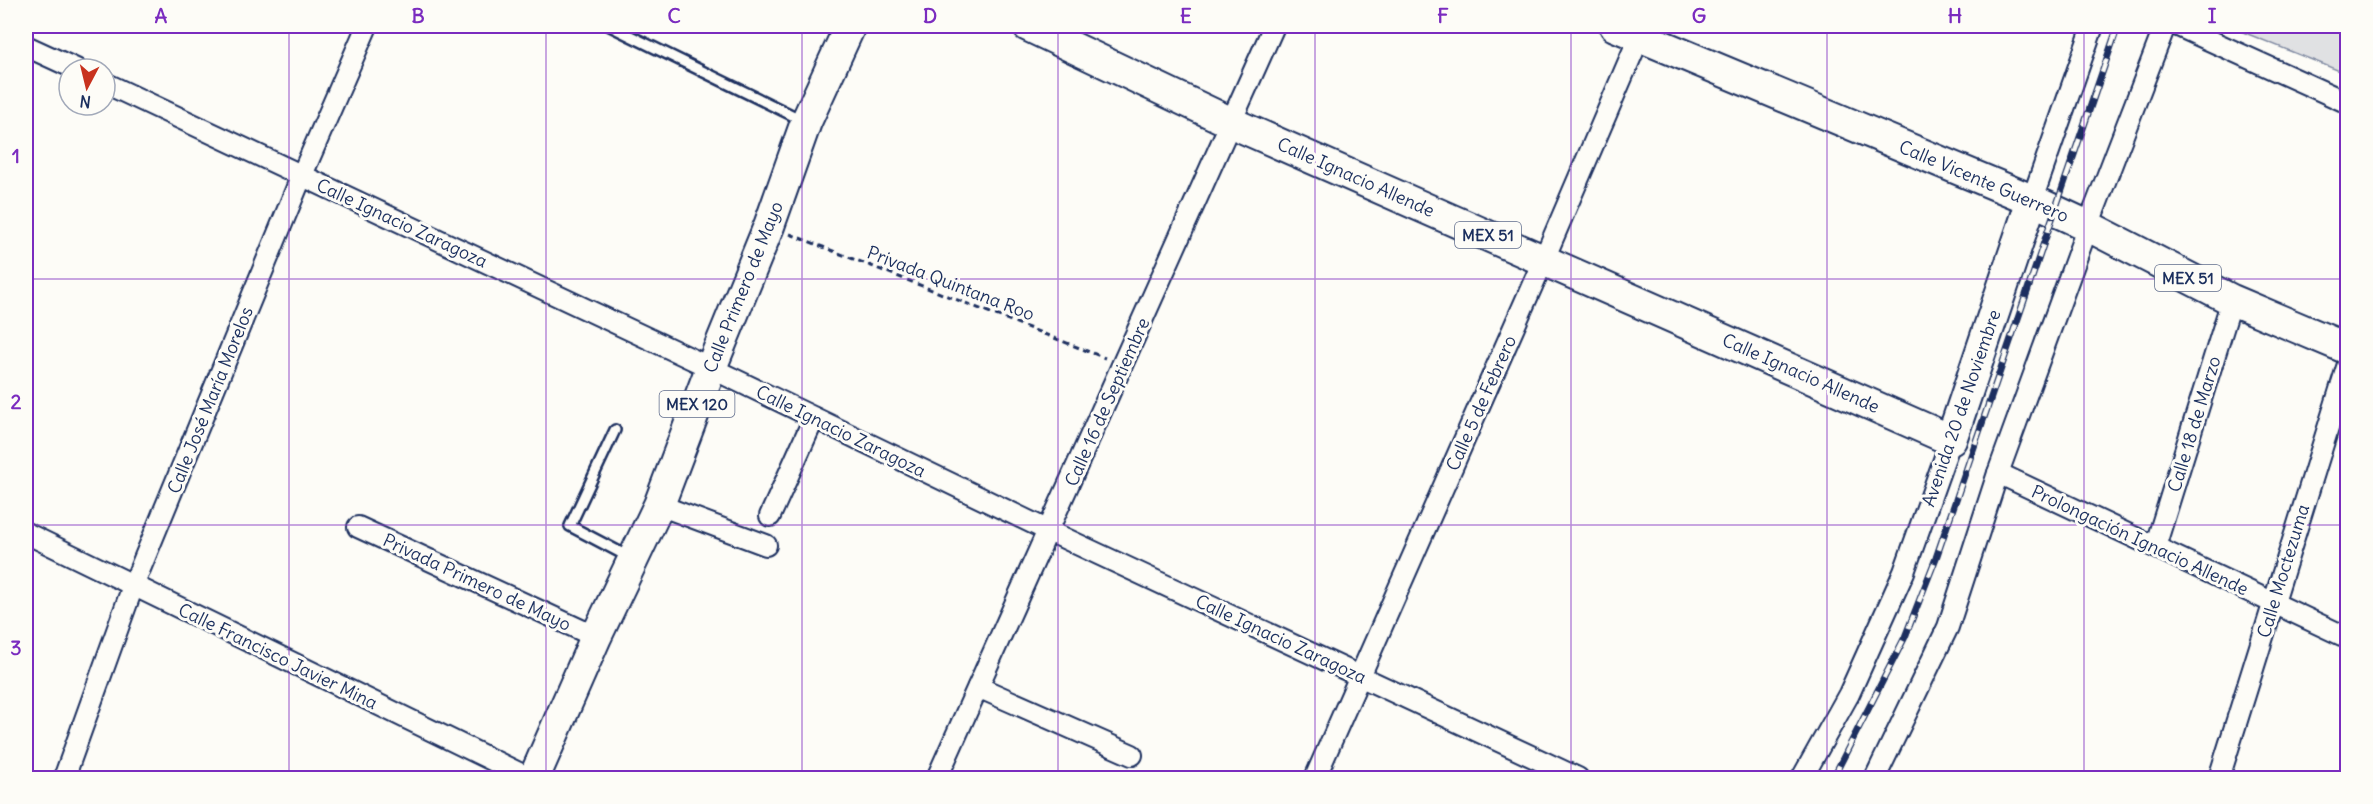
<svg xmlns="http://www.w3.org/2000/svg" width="2373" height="804" font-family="Delius,sans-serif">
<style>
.green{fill:#e0e1e3;stroke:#7e88a0;stroke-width:1.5}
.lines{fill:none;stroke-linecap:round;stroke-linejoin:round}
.lane-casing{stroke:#1b2f5e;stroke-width:14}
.street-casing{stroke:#1b2f5e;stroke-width:24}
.primary-casing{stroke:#1b2f5e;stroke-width:34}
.path{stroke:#1b2f5e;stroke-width:3;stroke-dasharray:6 4.5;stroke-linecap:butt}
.lane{stroke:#fdfcf7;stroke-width:9}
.street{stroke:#fdfcf7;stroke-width:20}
.primary{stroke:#fdfcf7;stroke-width:30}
.rail-casing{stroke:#1b2f5e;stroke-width:7}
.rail{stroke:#fdfcf7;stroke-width:4.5;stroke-dasharray:14;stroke-linecap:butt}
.grid{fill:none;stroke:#7b2cbf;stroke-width:1.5;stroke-opacity:0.55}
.labels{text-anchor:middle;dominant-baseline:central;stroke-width:6;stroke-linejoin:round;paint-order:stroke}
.shield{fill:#fdfcf7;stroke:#5f6c8c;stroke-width:1.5}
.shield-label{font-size:16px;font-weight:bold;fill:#1b2f5e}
.street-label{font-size:18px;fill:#1b2f5e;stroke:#fdfcf7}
.neatline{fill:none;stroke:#7b2cbf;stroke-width:2}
.grid-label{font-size:20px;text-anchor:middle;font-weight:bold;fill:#7b2cbf}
</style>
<rect width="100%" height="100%" fill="#fdfcf7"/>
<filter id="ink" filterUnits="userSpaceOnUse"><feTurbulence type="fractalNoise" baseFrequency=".0167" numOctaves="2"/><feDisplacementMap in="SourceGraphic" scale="12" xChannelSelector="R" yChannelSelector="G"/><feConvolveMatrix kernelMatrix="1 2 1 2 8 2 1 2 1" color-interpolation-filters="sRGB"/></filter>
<g filter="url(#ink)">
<polygon class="green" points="2228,26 2347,26 2347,74"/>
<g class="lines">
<g class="lane-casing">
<g id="lane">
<polyline points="610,26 804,121"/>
<polyline points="615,430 570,526 629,557"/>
</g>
</g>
<g class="street-casing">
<g id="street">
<polyline points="2178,26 2348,103"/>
<polyline points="26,46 76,69"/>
<polyline points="105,83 711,368 1049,531 1578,778"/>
<polyline points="2032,200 2093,26"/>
<polyline points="1998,473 2348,638"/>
<polyline points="659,505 766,545"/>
<polyline points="770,516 814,418"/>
<polyline points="358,527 596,637"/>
<polyline points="26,533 529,778"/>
<polyline points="2155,547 2232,300"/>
<polyline points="978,687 1132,755"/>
<polyline points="64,778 133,586 302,175 367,26"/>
<polyline points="937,778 1274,26"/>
<polyline points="1315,778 1544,259 1644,26"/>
<polyline points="1802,778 1849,694 1904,572 1951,440"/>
<polyline points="1875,778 1948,627 1998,473 2088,226 2165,26"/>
<polyline points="2219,778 2348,364"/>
</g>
</g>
<g class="primary-casing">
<g id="primary">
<polyline points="1028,26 1232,123 1951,440 2032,200"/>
<polyline points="1615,26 2032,200 2088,226 2232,300 2348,349"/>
<polyline points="534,778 596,637 659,505 711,368 769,226 806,122 850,26"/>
</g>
</g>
<polyline class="path" points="790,234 1105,358"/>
<use href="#lane" class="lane"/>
<use href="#street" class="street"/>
<use href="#primary" class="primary"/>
<g class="rail-casing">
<polyline id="rail" points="1833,778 1905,637 1936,558 2118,26"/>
</g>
<use href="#rail" class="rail"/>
</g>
</g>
<path class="grid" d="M289 26V778M546 26V778M802 26V778M1058 26V778M1315 26V778M1571 26V778M1827 26V778M2084 26V778M26 279H2348M26 525H2348"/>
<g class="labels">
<g class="shield">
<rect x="1455" y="222" width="66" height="26" rx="4.5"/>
<rect x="2155" y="265" width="66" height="26" rx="4.5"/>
<rect x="659.5" y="391" width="75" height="26" rx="4.5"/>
</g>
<g class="shield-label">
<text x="1488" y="235">MEX 51</text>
<text x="2188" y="278">MEX 51</text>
<text x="697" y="404">MEX 120</text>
</g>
<g class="street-label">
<text transform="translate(1356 177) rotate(24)">Calle Ignacio Allende</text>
<text transform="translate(1984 181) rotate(23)">Calle Vicente Guerrero</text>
<text transform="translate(402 223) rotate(25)">Calle Ignacio Zaragoza</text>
<text transform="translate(951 283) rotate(21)">Privada Quintana Roo</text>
<text transform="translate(743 287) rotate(-68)">Calle Primero de Mayo</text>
<text transform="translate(1801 373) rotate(24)">Calle Ignacio Allende</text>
<text transform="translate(210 400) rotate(-68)">Calle José María Morelos</text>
<text transform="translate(1107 402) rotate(-66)">Calle 16 de Septiembre</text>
<text transform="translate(1481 403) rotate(-66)">Calle 5 de Febrero</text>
<text transform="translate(1961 408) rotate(-71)">Avenida 20 de Noviembre</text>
<text transform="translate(2194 424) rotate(-73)">Calle 18 de Marzo</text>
<text transform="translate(841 431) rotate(26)">Calle Ignacio Zaragoza</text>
<text transform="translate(2140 540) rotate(25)">Prolongación Ignacio Allende</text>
<text transform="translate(2283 571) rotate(-73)">Calle Moctezuma</text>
<text transform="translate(477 582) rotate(25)">Privada Primero de Mayo</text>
<text transform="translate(1281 639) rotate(25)">Calle Ignacio Zaragoza</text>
<text transform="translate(278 656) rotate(26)">Calle Francisco Javier Mina</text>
</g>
</g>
<rect width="2373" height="804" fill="none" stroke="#fdfcf7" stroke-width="66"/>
<g transform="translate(87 87) rotate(187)"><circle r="28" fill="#fdfcf7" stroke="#a3aaba" stroke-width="1.5"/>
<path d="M0-4.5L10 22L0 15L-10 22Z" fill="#c8321e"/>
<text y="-9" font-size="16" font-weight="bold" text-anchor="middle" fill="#1b2f5e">N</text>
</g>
<rect x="33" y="33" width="2307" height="738" class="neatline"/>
<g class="grid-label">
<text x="161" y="23">A</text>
<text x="418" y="23">B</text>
<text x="674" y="23">C</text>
<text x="930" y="23">D</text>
<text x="1186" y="23">E</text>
<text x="1443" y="23">F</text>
<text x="1699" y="23">G</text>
<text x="1955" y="23">H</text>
<text x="2212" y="23">I</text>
<text x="16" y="163">1</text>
<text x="16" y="409">2</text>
<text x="16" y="655">3</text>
</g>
</svg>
